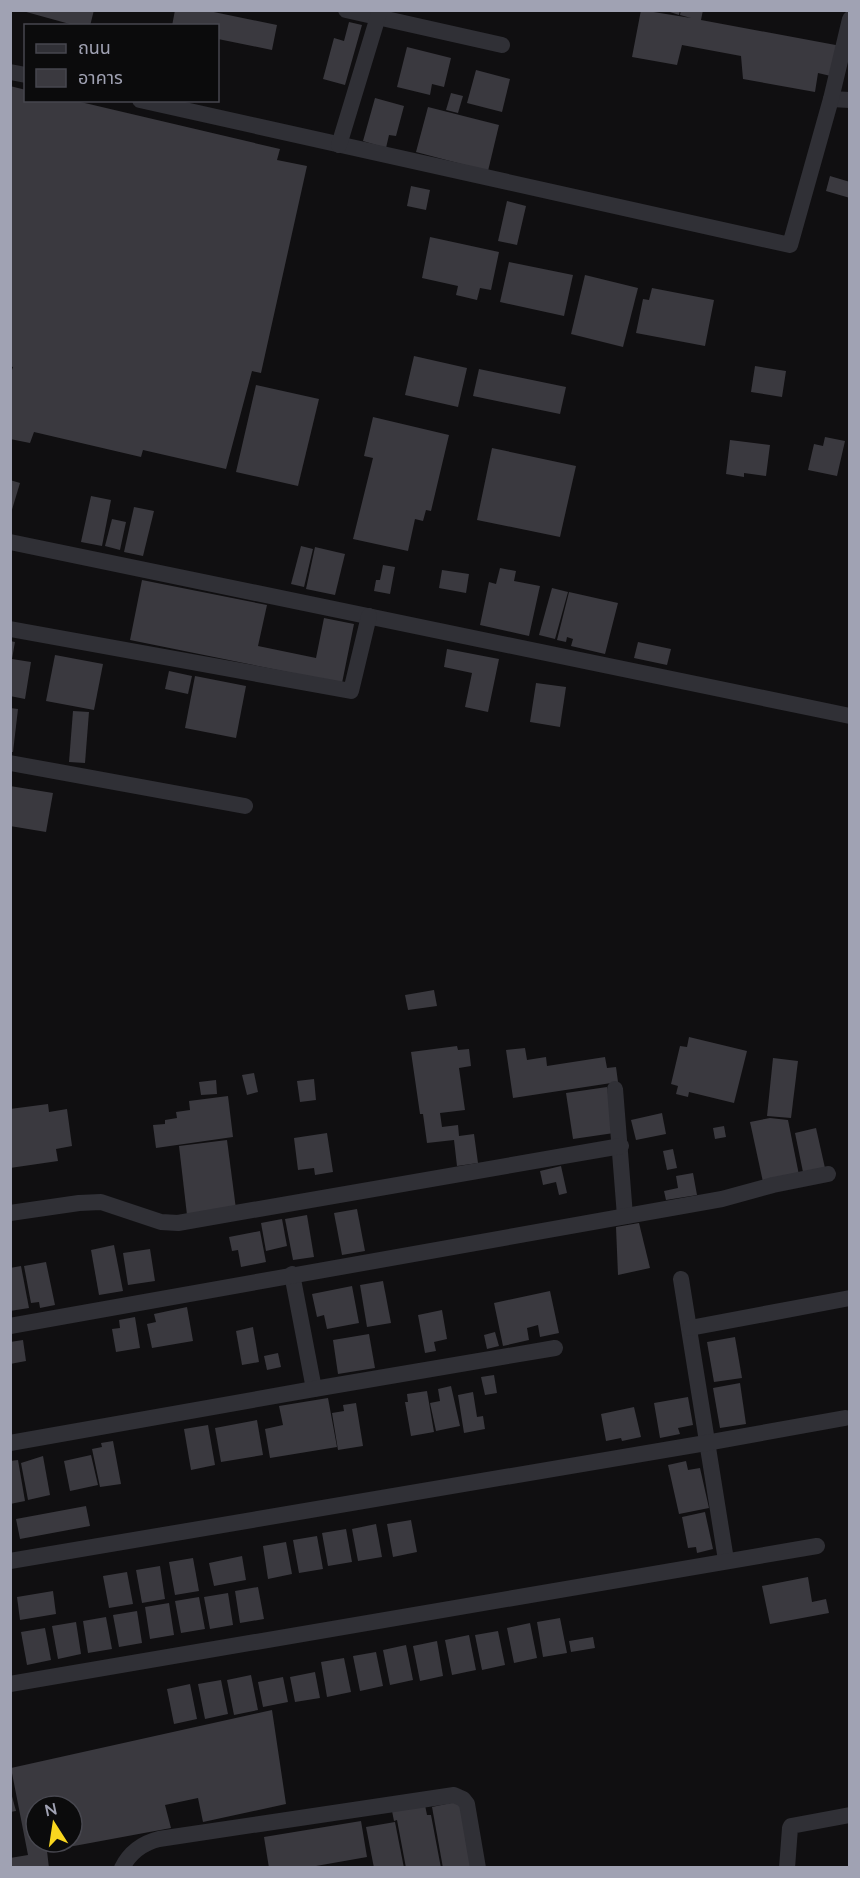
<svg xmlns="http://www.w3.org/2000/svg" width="860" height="1878" font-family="Lato,'Noto Sans Thai',sans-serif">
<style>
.building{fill:#3a393f;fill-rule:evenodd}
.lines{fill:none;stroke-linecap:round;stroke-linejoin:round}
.minor{stroke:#303036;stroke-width:16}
</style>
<rect width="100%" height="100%" fill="#100f11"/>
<g class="building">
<polygon points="19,10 94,10 90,26 77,26"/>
<polygon points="175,10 204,10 277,25 272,50 218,39 218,26 172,26"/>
<polygon points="641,10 691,18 680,15 681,10 703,10 701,20 841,46 835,77 818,73 815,92 743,79 741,56 682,45 677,65 632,57"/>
<polygon points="664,10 680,10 679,15"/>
<polygon points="349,22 362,25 345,85 323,79 334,38 344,41"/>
<polygon points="407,47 451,58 444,87 432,84 430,95 397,87"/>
<polygon points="476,70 510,79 502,112 467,103"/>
<polygon points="10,86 26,90 26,100 72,100 280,149 277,160 307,166 261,373 252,371 226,469 143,450 141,457 34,432 30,443 10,439 10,376 13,367 10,366"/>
<polygon points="451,93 463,96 458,113 446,110"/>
<polygon points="375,98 404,106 396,136 389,135 386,148 363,141"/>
<polygon points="428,107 499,125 488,171 416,152"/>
<polygon points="830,176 850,182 850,198 826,191"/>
<polygon points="411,186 430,190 426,210 407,206"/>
<polygon points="507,201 526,206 517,245 498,241"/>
<polygon points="430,237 499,252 491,290 480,288 477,300 456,295 458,286 422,278"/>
<polygon points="509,262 573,275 564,316 500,302"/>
<polygon points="585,275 638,288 623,347 571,334"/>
<polygon points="652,288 714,300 705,346 636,333 643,299 649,300"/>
<polygon points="414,356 467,368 458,407 405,395"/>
<polygon points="755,366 786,371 782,397 751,392"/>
<polygon points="479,369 566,387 560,414 473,396"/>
<polygon points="256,385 319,399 298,486 236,472"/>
<polygon points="373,417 449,435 431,511 426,510 423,521 415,519 408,551 353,539 373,458 364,456"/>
<polygon points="825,437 845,441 837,476 808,470 814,444 823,446"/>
<polygon points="730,440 770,445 766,476 744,473 744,477 726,474"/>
<polygon points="492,448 576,466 560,537 477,520"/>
<polygon points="10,480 20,483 11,513 10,513"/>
<polygon points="91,496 111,500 102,546 81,542"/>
<polygon points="134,507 154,511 143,556 124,552"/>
<polygon points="112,519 126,522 120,550 105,546"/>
<polygon points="301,546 313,549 304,587 291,584"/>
<polygon points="315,547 345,554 335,595 306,589"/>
<polygon points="383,565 395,567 390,594 374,591 376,580 380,580"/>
<polygon points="500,568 516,571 514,581 540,586 529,636 480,625 489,582 496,584"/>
<polygon points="442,570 469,574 466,593 439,588"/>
<polygon points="142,580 267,605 258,646 316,658 324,618 354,624 342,683 130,640"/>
<polygon points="552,588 568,592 555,639 539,635"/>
<polygon points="569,592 618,603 605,654 571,646 573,639 567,637 566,642 557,640"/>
<polygon points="10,641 15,642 12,659 31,662 25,699 10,696"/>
<polygon points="638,642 671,649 667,665 634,658"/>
<polygon points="447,649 499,659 488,712 465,707 472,673 444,667"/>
<polygon points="55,655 103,664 94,710 46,701"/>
<polygon points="169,671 192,676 188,694 165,689"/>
<polygon points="195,676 246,686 236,738 185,728"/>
<polygon points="536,683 566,687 560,727 530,722"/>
<polygon points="10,708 18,709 13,752 10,752"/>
<polygon points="73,711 89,712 85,763 69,762"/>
<polygon points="10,786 53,793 46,832 10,826"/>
<polygon points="434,990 437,1006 408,1010 405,995"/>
<polygon points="689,1037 747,1051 734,1103 689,1092 688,1097 676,1094 678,1086 671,1084 680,1046 687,1047"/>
<polygon points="457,1046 458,1050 469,1049 471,1066 459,1068 465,1110 440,1113 442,1127 458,1125 459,1136 474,1134 478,1163 457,1166 454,1140 427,1143 423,1114 420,1114 411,1052"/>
<polygon points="525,1048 527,1060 546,1057 547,1066 605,1057 607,1068 616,1067 618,1082 513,1098 506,1050"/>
<polygon points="773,1058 798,1061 791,1118 767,1116"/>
<polygon points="254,1073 258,1092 247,1095 242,1075"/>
<polygon points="314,1079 316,1100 300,1102 297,1081"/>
<polygon points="216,1080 217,1094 201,1095 199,1082"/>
<polygon points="607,1087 614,1133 573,1139 566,1093"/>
<polygon points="228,1096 233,1137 156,1148 153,1125 165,1124 165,1120 177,1118 176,1112 190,1110 189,1101"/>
<polygon points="48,1104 49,1112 67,1109 72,1146 56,1149 58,1161 10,1168 10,1109"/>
<polygon points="662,1113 666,1134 636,1140 631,1120"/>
<polygon points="770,1118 788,1120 799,1175 763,1182 750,1122"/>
<polygon points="724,1126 726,1137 715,1139 713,1128"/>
<polygon points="816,1128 825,1168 803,1172 795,1133"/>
<polygon points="327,1133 333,1172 315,1175 314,1168 298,1170 294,1138"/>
<polygon points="227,1140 236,1209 187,1215 179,1146"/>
<polygon points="673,1149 677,1168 667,1170 663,1151"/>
<polygon points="561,1166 567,1193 559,1195 556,1182 543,1185 540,1171"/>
<polygon points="693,1173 697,1195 666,1200 664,1191 678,1188 676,1176"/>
<polygon points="357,1209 365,1251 342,1255 334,1213"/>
<polygon points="307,1215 314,1257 293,1260 285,1219"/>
<polygon points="282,1219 287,1246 266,1251 261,1223"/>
<polygon points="639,1223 650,1268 618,1275 616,1227"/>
<polygon points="260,1231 266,1262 241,1267 238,1250 232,1251 229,1237"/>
<polygon points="114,1245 123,1291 99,1295 91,1250"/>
<polygon points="150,1249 155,1281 128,1285 123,1253"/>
<polygon points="46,1262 55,1305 40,1308 39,1302 31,1303 24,1266"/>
<polygon points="21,1266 29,1308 10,1311 10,1268"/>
<polygon points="383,1281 391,1323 367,1327 360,1285"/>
<polygon points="352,1286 359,1323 327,1329 324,1315 317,1317 312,1294"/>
<polygon points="550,1291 559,1333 540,1337 538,1325 527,1328 529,1340 503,1346 494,1303"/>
<polygon points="187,1307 193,1341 152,1348 147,1324 156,1322 154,1314"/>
<polygon points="442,1310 447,1339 434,1342 436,1351 425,1353 418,1315"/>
<polygon points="135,1317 140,1348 116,1352 112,1329 120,1328 119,1320"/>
<polygon points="253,1327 259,1362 242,1365 236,1331"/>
<polygon points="495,1332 499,1346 487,1349 484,1335"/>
<polygon points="369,1334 375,1368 338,1374 333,1340"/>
<polygon points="735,1337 742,1378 714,1382 707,1342"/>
<polygon points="23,1340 26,1361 10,1364 10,1342"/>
<polygon points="278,1353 281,1367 267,1370 264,1356"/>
<polygon points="494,1375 497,1393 485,1395 481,1377"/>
<polygon points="740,1383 746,1424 720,1428 713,1388"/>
<polygon points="451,1386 460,1426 436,1431 430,1403 440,1401 438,1389"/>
<polygon points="427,1391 434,1432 411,1436 405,1402 408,1402 407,1394"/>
<polygon points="473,1392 477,1417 483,1416 485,1429 464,1433 458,1395"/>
<polygon points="688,1397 693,1425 678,1428 680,1434 660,1438 654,1403"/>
<polygon points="328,1398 337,1447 270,1458 265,1429 283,1425 279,1406"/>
<polygon points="356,1403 363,1446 338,1450 332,1413 344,1411 343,1405"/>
<polygon points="634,1407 641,1437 622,1441 621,1438 606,1441 601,1414"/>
<polygon points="257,1420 263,1455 221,1462 215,1428"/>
<polygon points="208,1425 215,1465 191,1470 184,1429"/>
<polygon points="113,1441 121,1484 100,1487 92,1449 102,1447 101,1443"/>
<polygon points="91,1455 98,1485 70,1491 64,1461"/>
<polygon points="43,1456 50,1495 28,1500 21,1463"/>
<polygon points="18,1460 25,1501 10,1504 10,1461"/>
<polygon points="686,1461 688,1470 700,1468 709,1508 679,1514 668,1465"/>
<polygon points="86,1506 90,1526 20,1539 16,1519"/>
<polygon points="705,1512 713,1549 697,1553 696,1547 688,1548 682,1517"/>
<polygon points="411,1520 417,1552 393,1557 387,1524"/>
<polygon points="376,1524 382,1557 358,1561 352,1529"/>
<polygon points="346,1529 352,1562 328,1566 322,1533"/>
<polygon points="317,1536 323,1569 299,1573 293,1540"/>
<polygon points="286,1542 292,1574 268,1579 263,1546"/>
<polygon points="242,1556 246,1580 214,1586 209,1563"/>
<polygon points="193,1558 199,1591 175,1595 169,1562"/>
<polygon points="160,1566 165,1599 142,1603 136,1570"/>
<polygon points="127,1572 133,1604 109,1608 103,1576"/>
<polygon points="808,1577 812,1602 826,1599 829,1613 770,1624 762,1586"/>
<polygon points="258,1587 264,1619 240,1623 235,1591"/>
<polygon points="53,1591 56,1614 20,1620 17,1597"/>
<polygon points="228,1593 233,1625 210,1629 204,1597"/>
<polygon points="199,1597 205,1629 181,1633 175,1601"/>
<polygon points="169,1603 174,1635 150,1639 145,1607"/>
<polygon points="137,1611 142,1643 119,1647 113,1615"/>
<polygon points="106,1617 112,1649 88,1653 83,1621"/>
<polygon points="560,1618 567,1653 543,1657 537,1622"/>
<polygon points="76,1622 81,1654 58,1659 52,1626"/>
<polygon points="530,1623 537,1658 514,1663 507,1628"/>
<polygon points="45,1628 51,1660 27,1665 21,1632"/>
<polygon points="498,1631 505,1665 482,1670 475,1635"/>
<polygon points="469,1635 476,1670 452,1675 445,1640"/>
<polygon points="593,1637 595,1648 571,1652 569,1641"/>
<polygon points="437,1641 443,1676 420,1681 413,1646"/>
<polygon points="406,1645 413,1680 390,1685 383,1650"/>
<polygon points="376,1652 383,1686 360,1691 353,1656"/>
<polygon points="344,1658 351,1692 327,1697 321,1662"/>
<polygon points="315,1672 320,1698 295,1702 290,1677"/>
<polygon points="251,1675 258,1710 234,1715 227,1680"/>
<polygon points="283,1677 288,1702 263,1707 258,1682"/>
<polygon points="221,1680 228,1714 205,1719 198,1684"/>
<polygon points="190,1684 197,1719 174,1724 167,1689"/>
<path d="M272 1710 286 1804 203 1822 198 1798 165 1805 171 1828 47 1851 49 1868H10V1858L28 1855 11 1768ZM36 1806H72V1842H36Z"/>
<polygon points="10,1789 16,1811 10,1812"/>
<polygon points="460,1801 473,1868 443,1868 432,1807"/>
<polygon points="425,1805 427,1815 431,1815 441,1868 406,1868 397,1820 394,1821 392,1811"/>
<polygon points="361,1821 367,1857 316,1866 316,1868 269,1868 264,1837"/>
<polygon points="395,1822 404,1868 374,1868 366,1827"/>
</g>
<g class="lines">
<g class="minor">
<polyline points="346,10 502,45"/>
<polyline points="10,72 26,75"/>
<polyline points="831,99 850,100"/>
<polyline points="140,100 790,245 831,99 850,19"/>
<polyline points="339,145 380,10"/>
<polyline points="10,542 850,716"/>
<polyline points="10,629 351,691 369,616"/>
<polyline points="10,763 245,806"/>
<polyline points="615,1089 625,1216"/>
<polyline points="10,1213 79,1203 101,1202 161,1222 178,1223 621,1146"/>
<polyline points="292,1274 314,1389"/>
<polyline points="681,1279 726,1560"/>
<polyline points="10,1326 722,1199 773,1185 828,1174"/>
<polyline points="690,1328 850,1298"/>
<polyline points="10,1443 314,1389 555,1348"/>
<polyline points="10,1561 706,1443 845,1418"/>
<polyline points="10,1684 817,1546"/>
<path d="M122 1868C130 1852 143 1843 159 1839L454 1795 463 1799 467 1804 478 1868"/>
<polyline points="787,1868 790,1828 791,1826 850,1815"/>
</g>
</g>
<rect width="860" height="1878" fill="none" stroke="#a0a2b3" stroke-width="24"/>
<rect x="24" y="24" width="195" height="78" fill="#0b0b0c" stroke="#47474f" stroke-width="1.5"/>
<rect x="36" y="44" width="30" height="9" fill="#303036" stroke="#47474f" stroke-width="1.5"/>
<text x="78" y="54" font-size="18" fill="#a0a2b3">ถนน</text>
<rect x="36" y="69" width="30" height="18" fill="#3a393f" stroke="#47474f" stroke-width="1.5"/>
<text x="78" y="84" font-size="18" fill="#a0a2b3">อาคาร</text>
<g transform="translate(54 1824) rotate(348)"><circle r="28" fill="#0b0b0c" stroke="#47474f" stroke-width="1.5"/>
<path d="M0-4.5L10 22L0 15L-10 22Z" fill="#f9d61f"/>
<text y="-9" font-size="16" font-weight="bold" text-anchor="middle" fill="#a0a2b3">N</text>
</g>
</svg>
